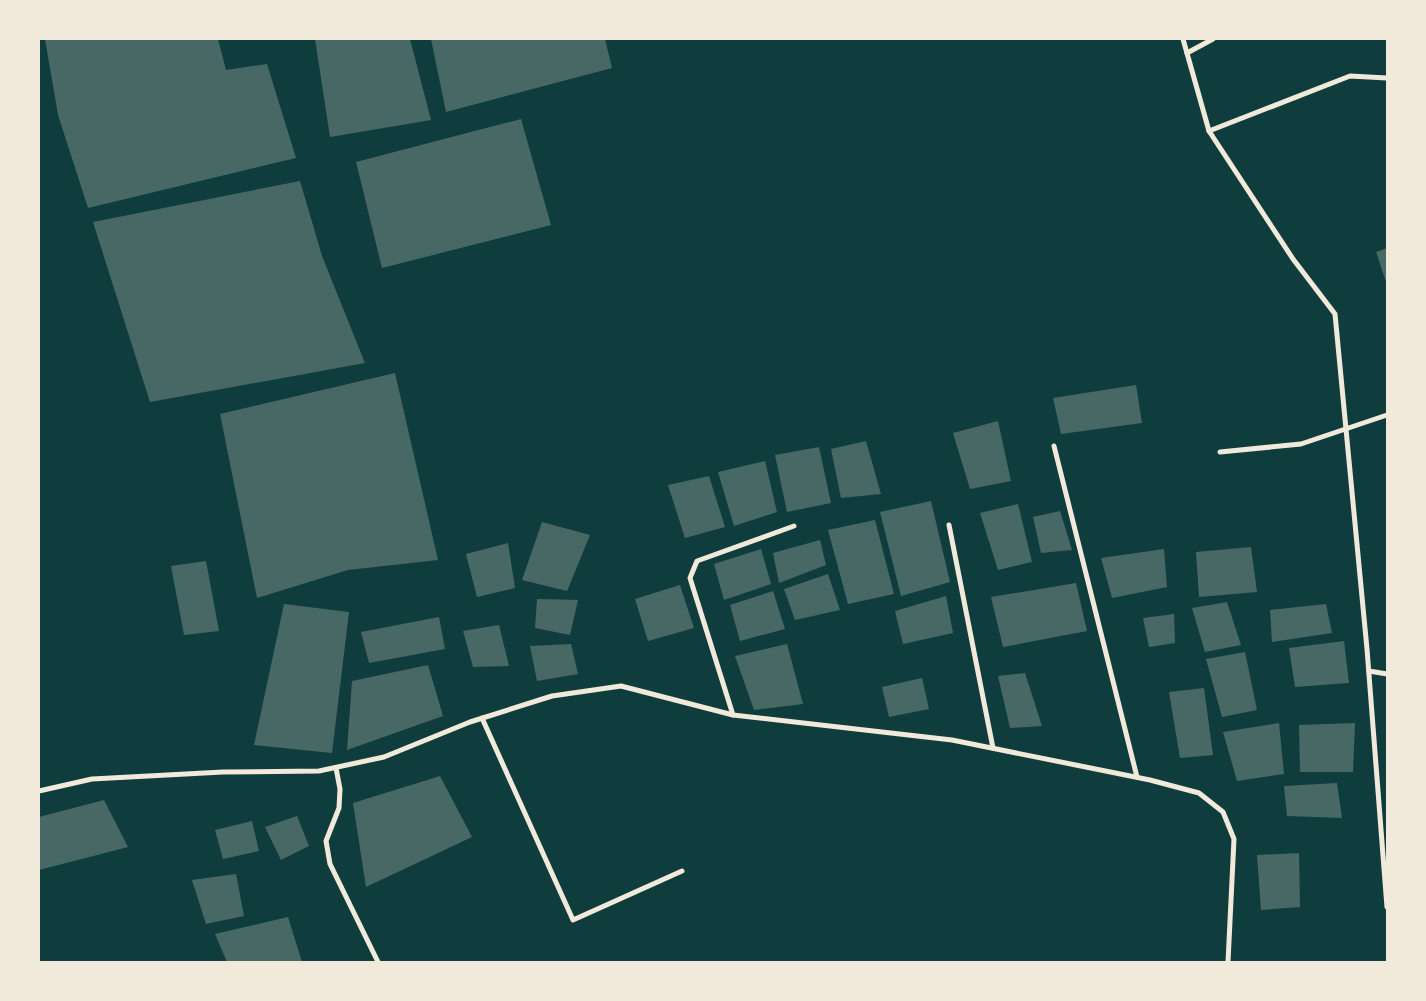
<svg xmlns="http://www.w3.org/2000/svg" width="1426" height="1001" font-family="'Space Grotesk',sans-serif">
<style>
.building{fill:#486865}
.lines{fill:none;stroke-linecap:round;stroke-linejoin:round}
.minor{stroke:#f1e9da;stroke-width:5}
</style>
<rect width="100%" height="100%" fill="#0f3d3e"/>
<g class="building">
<polygon points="45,39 218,39 226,70 267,64 296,158 88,208 58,115"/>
<polygon points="315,39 410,39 431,120 330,137"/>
<polygon points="431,39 605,39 612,68 446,112"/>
<polygon points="521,119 551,225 382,268 356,162"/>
<polygon points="300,181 322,256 365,363 150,402 93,222"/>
<polygon points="1387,248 1387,285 1376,252"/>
<polygon points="395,373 438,560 348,570 257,598 220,414"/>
<polygon points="1136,385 1142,423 1061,434 1053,398"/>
<polygon points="998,421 1011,481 970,489 953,433"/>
<polygon points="866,441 881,494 841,498 831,449"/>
<polygon points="819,447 831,503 787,512 775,455"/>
<polygon points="765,461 777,512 734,526 718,472"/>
<polygon points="709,476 725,527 685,538 668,485"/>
<polygon points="931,501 950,582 901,596 880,512"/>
<polygon points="1018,504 1032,562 998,570 980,513"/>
<polygon points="1060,511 1072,550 1041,553 1033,517"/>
<polygon points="875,520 894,594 848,604 828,530"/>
<polygon points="542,522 590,535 567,591 522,580"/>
<polygon points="820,540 826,565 779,583 773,553"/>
<polygon points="508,543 515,588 477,597 466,554"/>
<polygon points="1251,547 1257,592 1199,597 1196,552"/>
<polygon points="761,549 771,584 724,600 714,564"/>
<polygon points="1164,549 1167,587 1112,598 1101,558"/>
<polygon points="206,561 219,631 184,635 171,566"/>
<polygon points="828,574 840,610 795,620 784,589"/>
<polygon points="1076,583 1087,631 1003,647 991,597"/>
<polygon points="680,585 694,628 648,641 635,599"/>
<polygon points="773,591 785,629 740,641 730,605"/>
<polygon points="946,596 953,633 903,644 895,611"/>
<polygon points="537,599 578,600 570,635 535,628"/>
<polygon points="1227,602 1241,645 1205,652 1192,608"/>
<polygon points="284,604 349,612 332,753 254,745"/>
<polygon points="1326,604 1332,633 1272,642 1270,610"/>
<polygon points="1174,614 1175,643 1149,647 1143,618"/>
<polygon points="439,617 445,649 369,663 361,632"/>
<polygon points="499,625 509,666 473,667 463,631"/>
<polygon points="1344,641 1349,683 1295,687 1289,648"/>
<polygon points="571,644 578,674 537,681 530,646"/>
<polygon points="787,644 803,704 754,710 735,656"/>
<polygon points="1245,652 1257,710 1222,717 1206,659"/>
<polygon points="428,665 443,716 347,750 352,681"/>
<polygon points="1025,673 1042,726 1010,728 998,676"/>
<polygon points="922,678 929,709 889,717 882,687"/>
<polygon points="1204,688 1213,755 1180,758 1169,692"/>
<polygon points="1279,723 1284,774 1237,781 1223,732"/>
<polygon points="1355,723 1353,772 1300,772 1299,725"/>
<polygon points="440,776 472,837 366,887 353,803"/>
<polygon points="1337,783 1342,818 1287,816 1284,786"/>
<polygon points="104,800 128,847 39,870 39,817"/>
<polygon points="297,816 309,846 281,860 265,827"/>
<polygon points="252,821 259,851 223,859 215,830"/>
<polygon points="1299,853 1300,907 1261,910 1257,855"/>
<polygon points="236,874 244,916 206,924 192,880"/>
<polygon points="288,917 302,962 227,962 215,934"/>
</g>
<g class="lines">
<g class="minor">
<polyline points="1183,39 1209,131 1293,259 1335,314 1367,649 1387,907"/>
<polyline points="1187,53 1213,39"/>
<polyline points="1209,131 1350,76 1387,78"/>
<polyline points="1054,446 1137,777"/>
<polyline points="1220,452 1301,444 1387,415"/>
<polyline points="949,525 993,748"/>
<polyline points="1369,671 1387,674"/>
<polyline points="733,715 690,578 697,561 794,526"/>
<polyline points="482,718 573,920 682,871"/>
<polyline points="336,768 340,789 339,808 326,841 330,864 378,962"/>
<polyline points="39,791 92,779 223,772 319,771 384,757 470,722 552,696 621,686 733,715 952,740 1150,780 1199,793 1223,812 1234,839 1228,962"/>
</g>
</g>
<rect width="1426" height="1001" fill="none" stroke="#f1e9da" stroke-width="80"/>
</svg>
